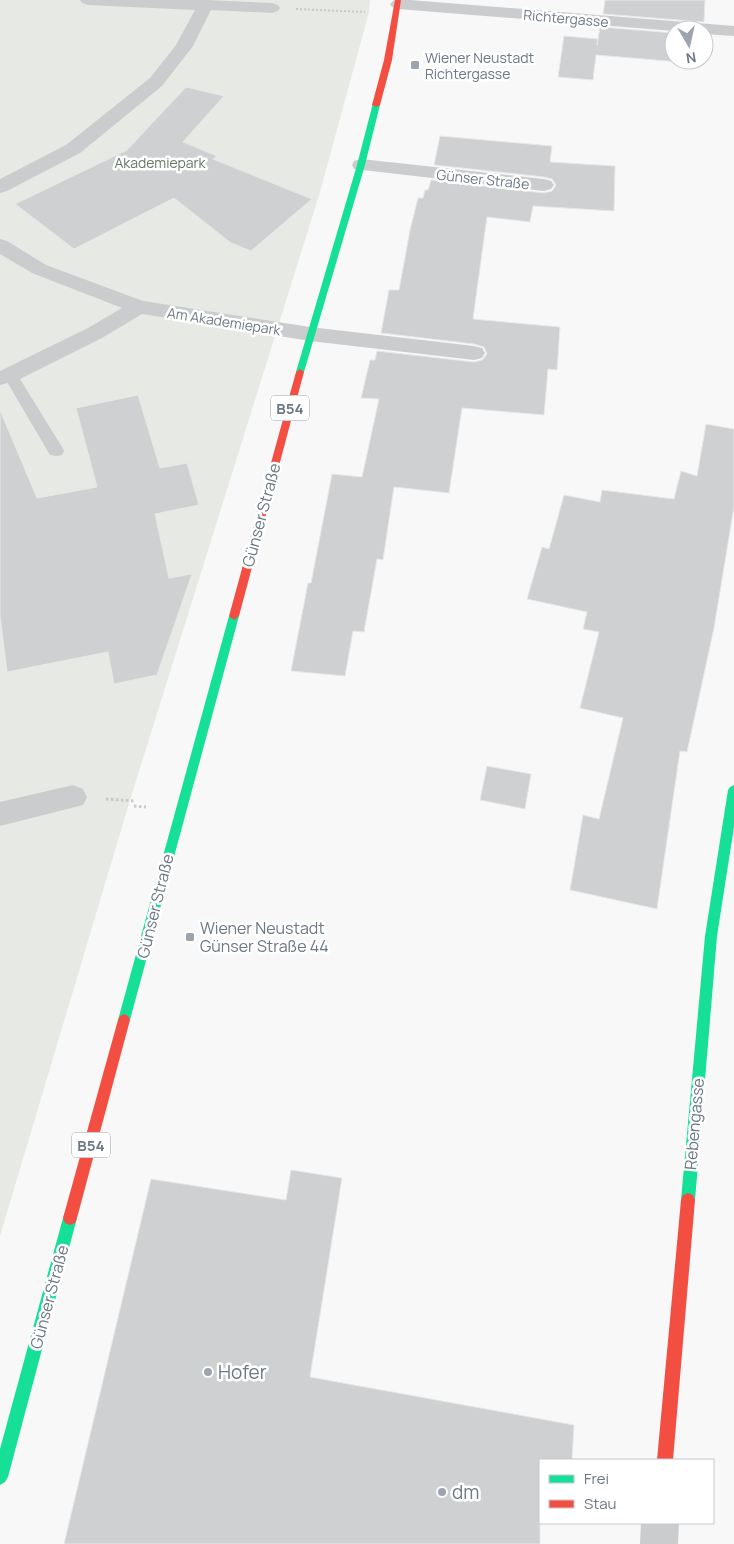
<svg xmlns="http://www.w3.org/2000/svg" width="734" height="1544" font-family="Manrope,sans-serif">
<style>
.green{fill:#e7e9e5}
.building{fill:#cfd0d1;stroke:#e8e8e8}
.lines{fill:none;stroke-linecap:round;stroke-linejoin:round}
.path-far1{stroke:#c8c9ca;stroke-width:2;stroke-dasharray:2 2;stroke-linecap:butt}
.path{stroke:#c8c9ca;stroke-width:3;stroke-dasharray:2.5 2.5;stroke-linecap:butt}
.lane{fill:#cbccce;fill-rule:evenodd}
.street{fill:#cbccce;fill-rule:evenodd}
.fast{fill:#16e098;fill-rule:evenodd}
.jam{fill:#f24e42;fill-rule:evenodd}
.poi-dot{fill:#9ca5ad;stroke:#fff;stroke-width:2}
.labels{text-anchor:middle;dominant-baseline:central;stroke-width:5;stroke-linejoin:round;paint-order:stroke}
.far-street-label{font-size:14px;fill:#6b7885;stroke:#fff}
.far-poi-label{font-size:14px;fill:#6b7885;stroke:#fff;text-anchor:start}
.far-park-label{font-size:14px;fill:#677765;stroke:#fff}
.shield{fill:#fff;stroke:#97a0aa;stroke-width:1}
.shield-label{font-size:15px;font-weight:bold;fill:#6b7885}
.street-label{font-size:16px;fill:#6b7885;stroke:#fff}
.poi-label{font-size:16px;fill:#6b7885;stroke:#fff;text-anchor:start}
.near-poi-label{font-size:19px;fill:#6b7885;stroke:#fff;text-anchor:start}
</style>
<rect width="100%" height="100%" fill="#f8f8f8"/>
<polygon class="green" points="0,0 370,0 369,12 320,192 130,800 0,1236"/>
<g class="building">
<polygon points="605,0 705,0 704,22 603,14"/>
<polygon points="600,27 674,33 674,60 704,60 703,64 596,55 593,80 558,77 564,36 598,39 597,45"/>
<polygon points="186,87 224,96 183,142 217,156 213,159 312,199 251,251 231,243 174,198 74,249 15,204 127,150"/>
<polygon points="440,136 552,146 550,162 615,166 614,211 533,206 530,222 487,217 473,319 560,327 557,370 548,369 544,415 462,408 449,493 394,487 383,560 377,559 364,632 353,631 345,676 291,671 308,583 311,583 332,474 362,477 379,399 361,398 370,360 375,360 377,351 474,362 482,360 487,354 484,347 474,344 381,333 389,290 399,290 410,230 418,198 423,198 425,190 428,190 431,180 544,193 552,191 556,185 552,179 544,177 434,165"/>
<polygon points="138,395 160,468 187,463 199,505 155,514 169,578 192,574 157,675 114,684 108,652 7,672 0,616 0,410 37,498 97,487 76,408"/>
<polygon points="706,424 734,429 734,507 714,628 687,752 680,751 657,909 570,890 583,815 599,819 623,718 580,708 599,632 583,629 587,612 527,599 542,547 549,549 564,495 600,502 602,490 674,499 681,471 697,476"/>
<polygon points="487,766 531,774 525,809 480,800"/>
<polygon points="291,1170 342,1178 310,1377 574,1425 572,1460 540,1460 540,1544 64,1544 151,1179 286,1200"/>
</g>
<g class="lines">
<polyline class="path-far1" points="296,9 365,12"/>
<g class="path">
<polyline points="106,799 135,801"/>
<polyline points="134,806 146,807"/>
</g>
<polygon class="lane" points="10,370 15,371 62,447 64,451 62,455 56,456 50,455 3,375 5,371"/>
<g class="street">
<polygon points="80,0 206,0 272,3 278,5 280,8 278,11 272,13 211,10 193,46 162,86 80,153 7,191 0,193 0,179 66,145 150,78 176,45 195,10 88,5 82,3"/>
<polygon points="410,0 734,26 734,36 704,34 704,30 674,31 398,9 392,7 390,4 394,0"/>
<polygon points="361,159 544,179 551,181 554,185 551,189 544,191 354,169 352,165 354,161"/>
<polygon points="0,239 7,241 46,265 143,301 310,327 474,346 482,348 485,353 482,358 474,360 310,341 142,314 102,338 18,380 0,385 0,371 88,328 122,308 32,273 0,254"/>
<polygon points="73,785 83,789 87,797 83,805 0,826 0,802"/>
<polygon points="641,1523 679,1523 678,1544 640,1544"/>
</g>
<g class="fast">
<polygon points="373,103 380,105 365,165 304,372 300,375 296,372 357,165"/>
<polygon points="234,612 239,616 130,1020 128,1024 124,1026 120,1024 118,1020 229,616"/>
<polygon points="734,785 734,827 717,936 695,1200 693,1205 688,1207 683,1205 681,1200 705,936 728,790 730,787"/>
<polygon points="70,1211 75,1213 77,1218 8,1477 5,1482 0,1485 0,1449 63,1218 65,1213"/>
</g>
<g class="jam">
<polygon points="395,0 401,0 392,60 380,105 376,107 372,105 384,60"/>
<polygon points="300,369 304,372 239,616 234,620 229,616 296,372"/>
<polygon points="124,1014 128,1016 130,1020 77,1218 75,1223 70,1225 65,1223 63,1218 118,1020 120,1016"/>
<polygon points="688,1193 693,1195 695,1200 673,1460 657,1460 681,1200 683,1195"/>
</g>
</g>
<g class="poi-dot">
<rect x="410" y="60" width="10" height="10" rx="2.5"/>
<rect x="185" y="932" width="10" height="10" rx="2.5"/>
<circle cx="208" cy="1372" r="5"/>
<circle cx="442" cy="1492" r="5"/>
</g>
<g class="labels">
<g class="far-street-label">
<text transform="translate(566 18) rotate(5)">Richtergasse</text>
<text transform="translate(483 179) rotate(6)">Günser Straße</text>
<text transform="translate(224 321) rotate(9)">Am Akademiepark</text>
</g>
<g class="far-poi-label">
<text x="425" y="57">Wiener Neustadt<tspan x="425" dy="16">Richtergasse</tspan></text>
</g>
<g class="far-park-label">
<text x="160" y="162">Akademiepark</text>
</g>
<g class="shield">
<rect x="271" y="395.5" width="38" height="25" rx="4"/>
<rect x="72" y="1132.5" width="38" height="25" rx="4"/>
</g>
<g class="shield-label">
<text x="290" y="408">B54</text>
<text x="91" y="1145">B54</text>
</g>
<g class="street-label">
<text transform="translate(261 515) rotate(-75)">Günser Straße</text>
<text transform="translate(155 906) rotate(-76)">Günser Straße</text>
<text transform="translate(694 1124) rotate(-85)">Rebengasse</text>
<text transform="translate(49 1297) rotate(-75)">Günser Straße</text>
</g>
<g class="poi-label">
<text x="200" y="928">Wiener Neustadt<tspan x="200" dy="18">Günser Straße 44</tspan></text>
</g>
<g class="near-poi-label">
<text x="218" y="1372">Hofer</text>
<text x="452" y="1492">dm</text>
</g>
</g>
<rect x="539" y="1459" width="175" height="65" fill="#ffffff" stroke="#c4c9ce"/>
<rect x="549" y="1475" width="25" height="8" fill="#16e098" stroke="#c4c9ce"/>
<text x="584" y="1484" font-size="15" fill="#6b7885">Frei</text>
<rect x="549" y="1500" width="25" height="8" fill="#f24e42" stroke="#c4c9ce"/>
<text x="584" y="1509" font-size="15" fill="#6b7885">Stau</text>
<g transform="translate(689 45) rotate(171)"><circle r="24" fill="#ffffff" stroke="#c4c9ce"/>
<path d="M0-4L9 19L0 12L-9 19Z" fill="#9ca5ad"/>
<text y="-8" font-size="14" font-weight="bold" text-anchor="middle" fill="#6b7885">N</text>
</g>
</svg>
